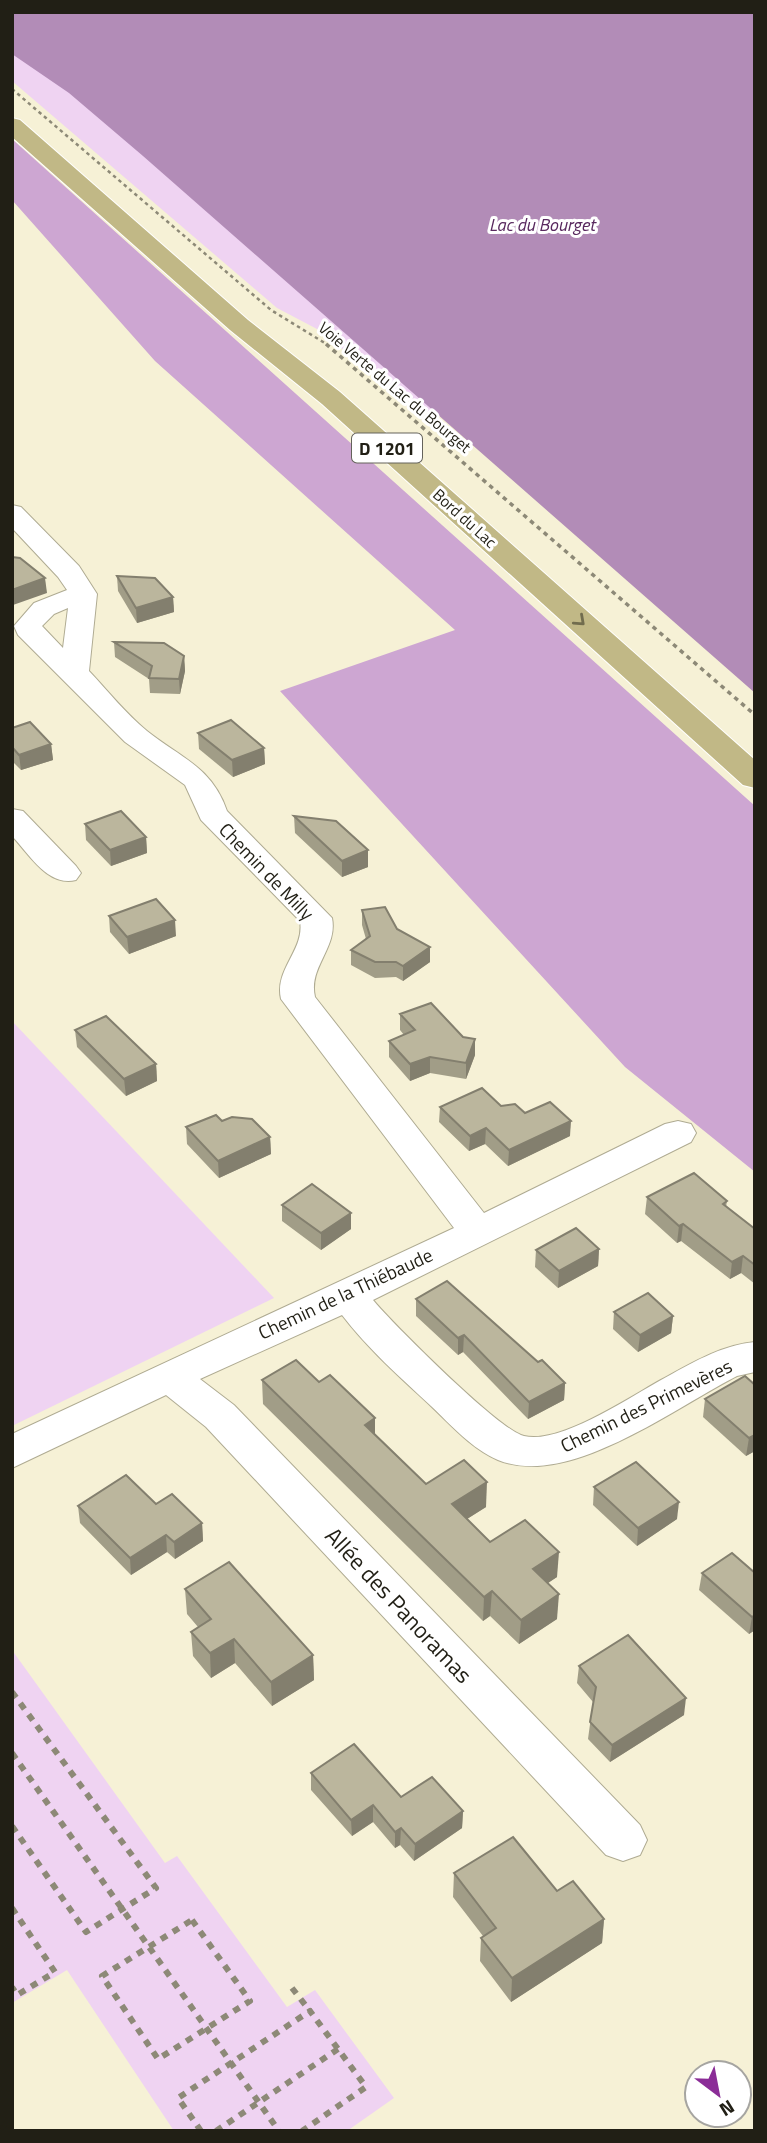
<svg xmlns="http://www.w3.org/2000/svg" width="767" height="2143" font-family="'Titillium Web',sans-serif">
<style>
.green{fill:#efd3f2}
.forest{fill:#cda6d2}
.water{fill:#b28cb7}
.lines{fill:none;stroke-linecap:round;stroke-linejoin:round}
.street-casing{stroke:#afab92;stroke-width:2}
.primary-casing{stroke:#fff;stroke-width:2}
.path-far2{stroke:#8d8977;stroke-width:2.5;stroke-dasharray:3.5 3.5;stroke-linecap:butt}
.path-far1{stroke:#8d8977;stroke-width:3.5;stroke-dasharray:4.5 4.5;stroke-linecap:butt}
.path{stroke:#8d8977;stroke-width:6;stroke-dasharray:7 7;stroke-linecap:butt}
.street{fill:#fff;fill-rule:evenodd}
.primary{fill:#c1b886;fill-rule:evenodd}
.wall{fill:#a19d87}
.shaded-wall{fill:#837f6e}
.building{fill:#bbb69d;stroke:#837f6e;stroke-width:2}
.oneway{stroke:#716c4e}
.labels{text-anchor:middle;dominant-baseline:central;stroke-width:6;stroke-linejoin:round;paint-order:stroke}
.far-street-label{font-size:16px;fill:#211f15;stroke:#fff}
.far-water-label{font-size:18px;font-style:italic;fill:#58285e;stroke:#fff}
.shield{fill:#fff;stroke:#64625b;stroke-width:2}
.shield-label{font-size:18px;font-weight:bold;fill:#211f15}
.street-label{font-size:19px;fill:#211f15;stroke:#fff}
.near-street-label{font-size:23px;fill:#211f15;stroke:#fff}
</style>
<rect width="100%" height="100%" fill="#f6f1d6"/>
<g class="green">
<polygon points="12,12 465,410 423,412 317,329 277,308 12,81"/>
<polygon points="12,1021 274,1298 12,1426"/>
<polygon points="12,1650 165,1863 177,1856 287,2007 315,1990 394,2098 347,2131 174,2131 67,1970 12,2003"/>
</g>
<polygon class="forest" points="12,139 755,806 755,1172 625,1067 280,691 455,630 155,361 12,200"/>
<polygon class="water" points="12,12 755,12 755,693 143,156 69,93 12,54"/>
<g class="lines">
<g class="street-casing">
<g id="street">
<path d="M12 505 21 507 79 566 97 594 89 671C108 691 126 714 147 731 181 758 212 767 227 811L332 918C338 948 308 967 315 997L484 1213 665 1124 678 1121 691 1124 696 1133 691 1142 373 1300C392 1323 500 1431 524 1436 559 1445 630 1397 661 1380 690 1364 721 1345 755 1342V1372L737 1376C674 1408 568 1489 498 1460 472 1449 451 1425 431 1406 400 1377 368 1349 342 1315L200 1379 234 1405 640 1825 647 1840 640 1855 623 1861 606 1855 206 1427 166 1395 12 1468V1434L454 1228 281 999C274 969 305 950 300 921L201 820 185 785 125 742 18 635 14 626 34 603 67 590 58 577 12 528ZM68 608 63 648 42 626 54 614Z"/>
<path d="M12 809 23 811 76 866 81 873 76 880C48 887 30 855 12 836Z"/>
</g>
</g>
<g class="primary-casing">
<polygon id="primary" points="12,118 20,120 248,320 340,392 755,760 755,788 743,785 322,404 230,330 12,137"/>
</g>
<polyline class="path-far2" points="12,89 271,310 328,345"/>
<polyline class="path-far1" points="326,344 755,715"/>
<g class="path">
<polyline points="12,1692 156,1888 86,1932 12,1826"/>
<polyline points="12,1753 279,2131"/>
<polyline points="12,1908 55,1972 17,1995 12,1987"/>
<polygon points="192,1920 250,2001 158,2059 102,1976"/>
<polyline points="292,1988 310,2011"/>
<polyline points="201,2131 178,2098 310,2011 366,2087 302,2131"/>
<polyline points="216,2131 338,2049"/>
</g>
<use href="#street" class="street"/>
<use href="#primary" class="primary"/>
</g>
<g class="wall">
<polygon points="117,576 173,597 174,612 137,623 118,591"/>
<polygon points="114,642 184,656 185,671 180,694 150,693 149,679 115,657"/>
<polygon points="12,728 51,744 53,760 21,770 12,761"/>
<polygon points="198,733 264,748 265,764 233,777 199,749"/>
<polygon points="294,816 368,850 368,867 342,877 295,833"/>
<polygon points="85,824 146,837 147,853 111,866 86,840"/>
<polygon points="362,910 430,947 430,962 403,981 396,977 375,978 351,965 351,950 366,939 362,925"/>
<polygon points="109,916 176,936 129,954 110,932"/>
<polygon points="400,1014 475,1055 466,1079 430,1073 410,1081 389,1057 389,1041 404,1035 400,1030"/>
<polygon points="75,1030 156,1064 157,1081 126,1096 77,1047"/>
<polygon points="501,1106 525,1113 570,1136 508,1166 485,1144 469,1151 439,1122 440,1107"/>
<polygon points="222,1121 270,1137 271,1154 219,1178 187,1144 186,1127"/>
<polygon points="647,1197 727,1201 726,1207 755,1229 755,1284 741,1273 730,1279 681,1241 677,1243 645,1214"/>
<polygon points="282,1205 351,1213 351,1229 321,1250 282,1221"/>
<polygon points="599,1249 598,1266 558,1288 535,1267 536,1250"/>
<polygon points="416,1299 538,1362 565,1383 564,1400 528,1419 463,1352 458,1355 416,1316"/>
<polygon points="614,1312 673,1316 671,1333 638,1352 613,1329"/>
<polygon points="262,1380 319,1382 375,1418 375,1435 426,1484 486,1507 467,1519 490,1542 557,1577 547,1583 557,1619 519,1644 490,1616 483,1621 263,1404"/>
<polygon points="755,1385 755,1451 746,1456 703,1417 705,1399"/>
<polygon points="594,1487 677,1519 637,1546 593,1505"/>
<polygon points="156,1504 202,1523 203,1541 175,1559 167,1552 131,1575 80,1523 78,1506"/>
<polygon points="702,1573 755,1573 755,1630 749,1634 699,1590"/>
<polygon points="185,1589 313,1655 314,1680 272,1706 235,1663 211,1678 193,1656 191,1632 198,1627 187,1614"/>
<polygon points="579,1666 684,1715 610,1762 588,1739 593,1702 577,1683"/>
<polygon points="311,1773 401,1797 463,1811 462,1828 414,1861 400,1845 395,1848 373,1822 352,1836 311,1790"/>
<polygon points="454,1873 557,1891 604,1919 602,1943 511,2002 480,1961 481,1938 483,1936 453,1897"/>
</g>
<g class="shaded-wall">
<polygon points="45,578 47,593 13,605 12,590"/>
<polygon points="173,597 174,612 137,623 136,608"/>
<polygon points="184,656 185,671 180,694 179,679"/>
<polygon points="51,744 53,760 21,770 19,755"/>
<polygon points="264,748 265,764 233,777 232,760"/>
<polygon points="146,837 147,853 111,866 110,850"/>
<polygon points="368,850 368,867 342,877 342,861"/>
<polygon points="175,920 176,936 129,954 127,937"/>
<polygon points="430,947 430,962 403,981 403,966"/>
<polygon points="475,1039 475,1055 466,1079 466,1063"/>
<polygon points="430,1057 430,1073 410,1081 410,1064"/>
<polygon points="156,1064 157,1081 126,1096 124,1079"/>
<polygon points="571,1121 570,1136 508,1166 509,1150"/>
<polygon points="486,1128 485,1144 469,1151 470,1136"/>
<polygon points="270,1137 271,1154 219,1178 218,1161"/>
<polygon points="351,1213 351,1229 321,1250 321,1233"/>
<polygon points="683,1224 681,1241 677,1243 679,1226"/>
<polygon points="599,1249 598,1266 558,1288 559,1271"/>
<polygon points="743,1256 741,1273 730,1279 732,1262"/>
<polygon points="673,1316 671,1333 638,1352 640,1335"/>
<polygon points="464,1335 463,1352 458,1355 458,1338"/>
<polygon points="565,1383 564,1400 528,1419 529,1402"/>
<polygon points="375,1418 375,1443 365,1425"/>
<polygon points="755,1435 755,1451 746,1456 749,1438"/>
<polygon points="487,1482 486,1507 451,1529 452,1504"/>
<polygon points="679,1502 677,1519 637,1546 638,1528"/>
<polygon points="202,1523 203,1541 175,1559 174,1542"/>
<polygon points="166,1535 167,1552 131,1575 130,1558"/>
<polygon points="559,1552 557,1577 532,1594 533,1569"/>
<polygon points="492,1591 490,1616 483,1621 484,1597"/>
<polygon points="559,1594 557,1619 519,1644 521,1620"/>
<polygon points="755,1615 755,1630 749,1634 752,1617"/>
<polygon points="234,1639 235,1663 211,1678 210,1653"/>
<polygon points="313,1655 314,1680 272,1706 271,1682"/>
<polygon points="686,1698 684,1715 610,1762 612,1745"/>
<polygon points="373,1805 373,1822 352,1836 351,1820"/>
<polygon points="463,1811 462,1828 414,1861 415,1844"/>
<polygon points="401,1828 400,1845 395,1848 395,1832"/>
<polygon points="604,1919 602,1943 511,2002 512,1978"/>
</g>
<g class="building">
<polygon points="12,557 20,558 45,578 12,590"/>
<polygon points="117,576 155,578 173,597 136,608"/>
<polygon points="114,642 164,643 184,656 179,679 149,678 152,666"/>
<polygon points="231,720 264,748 232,760 198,733"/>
<polygon points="30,722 51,744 19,755 12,747 12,728"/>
<polygon points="121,811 146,837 110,850 85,824"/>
<polygon points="294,816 336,821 368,850 342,861"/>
<polygon points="156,899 175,920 127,937 109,916"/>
<polygon points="385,907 397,929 430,947 403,966 396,962 375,962 351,950 370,936 362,910"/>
<polygon points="431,1003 463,1037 475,1039 466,1063 430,1057 410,1064 389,1041 415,1030 400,1014"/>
<polygon points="106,1016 156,1064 124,1079 75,1030"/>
<polygon points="482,1088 501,1106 515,1104 525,1113 550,1102 571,1121 509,1150 486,1128 470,1136 440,1107"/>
<polygon points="216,1115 222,1121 232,1117 252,1119 270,1137 218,1161 186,1127"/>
<polygon points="694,1173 727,1201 723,1204 755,1229 755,1265 743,1256 732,1262 683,1224 679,1226 647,1197"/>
<polygon points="312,1184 351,1213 321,1233 282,1205"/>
<polygon points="576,1228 599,1249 559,1271 536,1250"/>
<polygon points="447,1281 538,1362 542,1360 565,1383 529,1402 464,1335 458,1338 416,1299"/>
<polygon points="648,1293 673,1316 640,1335 614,1312"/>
<polygon points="296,1360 319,1382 330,1375 375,1418 365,1425 426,1484 464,1460 487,1482 452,1504 490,1542 525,1520 559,1552 533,1569 559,1594 521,1620 492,1591 484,1597 262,1380"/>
<polygon points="745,1376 755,1385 755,1435 749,1438 705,1399"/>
<polygon points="636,1462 679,1502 638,1528 594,1487"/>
<polygon points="126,1475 156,1504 172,1494 202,1523 174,1542 166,1535 130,1558 78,1506"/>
<polygon points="732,1553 755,1573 755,1615 752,1617 702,1573"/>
<polygon points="229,1562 313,1655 271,1682 234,1639 210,1653 191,1632 211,1619 185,1589"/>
<polygon points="628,1635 686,1698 612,1745 590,1722 596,1687 579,1666"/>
<polygon points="354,1744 401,1797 432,1777 463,1811 415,1844 401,1828 395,1832 373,1805 351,1820 311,1773"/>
<polygon points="513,1837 557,1891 573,1881 604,1919 512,1978 481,1938 496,1928 454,1873"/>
</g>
<defs><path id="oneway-chevron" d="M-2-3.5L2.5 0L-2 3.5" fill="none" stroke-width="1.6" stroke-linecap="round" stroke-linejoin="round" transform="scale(1.75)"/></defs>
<use class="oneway" href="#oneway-chevron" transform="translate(580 621) rotate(42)"/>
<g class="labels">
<g class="far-street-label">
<text transform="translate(395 387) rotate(40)">Voie Verte du Lac du Bourget</text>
<text transform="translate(465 518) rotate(42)">Bord du Lac</text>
</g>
<g class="far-water-label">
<text x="542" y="224">Lac du Bourget</text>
</g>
<rect class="shield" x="352" y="433.5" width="70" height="29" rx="5"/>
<g class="shield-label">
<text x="387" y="448">D 1201</text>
</g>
<g class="street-label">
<text transform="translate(267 871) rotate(46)">Chemin de Milly</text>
<text transform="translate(345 1293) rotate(-25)">Chemin de la Thiébaude</text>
<text transform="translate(646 1405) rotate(-26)">Chemin des Primevères</text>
</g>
<g class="near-street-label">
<text transform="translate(399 1605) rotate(47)">Allée des Panoramas</text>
</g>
</g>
<rect width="767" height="2143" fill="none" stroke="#211f15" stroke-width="28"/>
<g transform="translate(718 2094) rotate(148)"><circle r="33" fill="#ffffff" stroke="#a6a5a1" stroke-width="2"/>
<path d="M0-5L12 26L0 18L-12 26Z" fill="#8b2d97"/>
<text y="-10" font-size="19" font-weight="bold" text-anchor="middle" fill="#211f15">N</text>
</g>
</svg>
